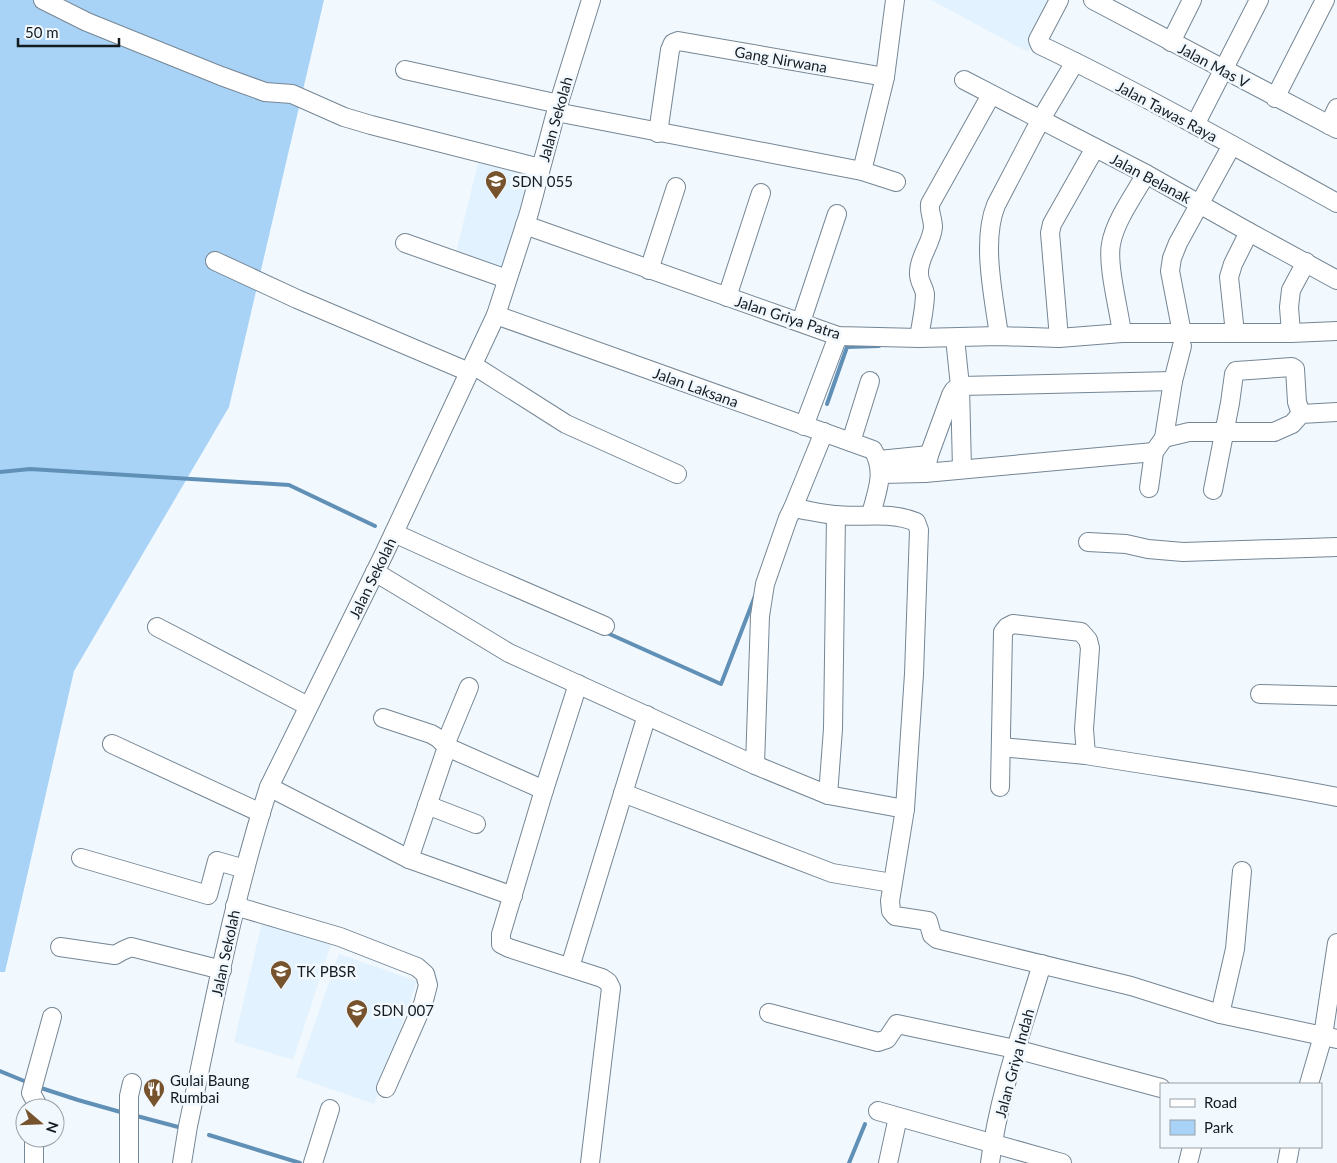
<svg xmlns="http://www.w3.org/2000/svg" width="1337" height="1163" font-family="Lato,sans-serif">
<style>
.built{fill:#e3f2ff}
.green{fill:#a8d3f6}
.lines{fill:none;stroke-linecap:round;stroke-linejoin:round}
.stream{stroke:#6190b7;stroke-width:4}
.minor-casing{stroke:#758694;stroke-width:20}
.minor{stroke:#fff;stroke-width:18}
.labels{text-anchor:middle;dominant-baseline:central;stroke-width:5;stroke-linejoin:round;paint-order:stroke}
.street-label{font-size:15px;fill:#151c21;stroke:#f1f8fe}
.poi-label{font-size:15px;fill:#151c21;stroke:#f1f8fe;text-anchor:start}
</style>
<rect width="100%" height="100%" fill="#f1f8fe"/>
<g class="built">
<polygon points="931,0 1056,0 1028,52"/>
<polygon points="478,163 531,175 504,272 455,257"/>
<polygon points="263,918 333,939 293,1060 234,1042"/>
<polygon points="339,954 417,981 374,1104 296,1077"/>
</g>
<polygon class="green" points="0,0 324,0 229,407 74,671 5,972 0,972"/>
<g class="lines">
<g class="stream">
<polyline points="827,404 847,347 879,346"/>
<polyline points="0,472 30,469 289,485 375,526"/>
<polyline points="605,632 721,684 755,596"/>
<polyline points="0,1071 29,1083"/>
<polyline points="38,1087 78,1100 124,1113"/>
<polyline points="133,1115 182,1128"/>
<polyline points="209,1135 300,1163"/>
<polyline points="849,1163 865,1124"/>
</g>
<g class="minor-casing">
<g id="minor">
<polyline points="43,0 87,22 221,76 265,92 292,94 344,117 371,125 540,168"/>
<path d="M1059 0 1038 40 1040 45C1141 93 1239 149 1337 203"/>
<polyline points="1093,0 1337,129"/>
<polyline points="1171,42 1192,0"/>
<polyline points="405,70 559,104"/>
<polyline points="964,80 1146,174 1249,232 1337,280"/>
<polyline points="1275,98 1325,0"/>
<polyline points="556,112 862,171 896,182"/>
<polyline points="1195,125 1259,0"/>
<polyline points="1329,125 1337,108"/>
<polyline points="658,133 670,50 673,43 678,41 885,77"/>
<polyline points="862,171 885,77 895,0"/>
<polyline points="525,225 838,336 919,338 999,336 1059,338 1122,333 1291,333 1337,331"/>
<polyline points="405,243 507,279"/>
<polyline points="215,261 297,299 469,372"/>
<polyline points="649,270 676,187"/>
<polyline points="727,297 761,193"/>
<path d="M496 315 873 450C886 472 877 491 871 514"/>
<polyline points="801,322 837,214"/>
<path d="M1122 333C1119 310 1107 265 1111 244 1115 221 1134 195 1146 174"/>
<polyline points="1182,333 1170,271 1172,258 1178,243 1232,145"/>
<polyline points="1235,333 1229,277 1233,264 1249,232"/>
<polyline points="1291,333 1289,307 1291,290 1306,262"/>
<path d="M999 336C994 297 981 242 996 205L1041 119 1075 62"/>
<path d="M919 338C921 324 925 308 925 294 924 286 918 281 919 272 919 256 932 243 933 227 933 219 929 212 930 204L991 95"/>
<polyline points="955,338 960,386 962,469"/>
<polyline points="1059,338 1050,233 1052,224 1095,148"/>
<polyline points="473,365 566,424 677,474"/>
<polyline points="804,426 838,336"/>
<polyline points="1164,438 1189,432 1274,432 1292,424 1301,414 1337,412"/>
<polyline points="851,442 870,381"/>
<polyline points="879,460 929,455"/>
<polyline points="925,473 929,455 951,395 954,390 960,386 1173,381"/>
<polyline points="881,474 925,473 1154,452"/>
<polyline points="1149,488 1154,452 1164,438 1173,381 1182,346"/>
<polyline points="1213,490 1230,403 1234,374 1236,371 1292,367 1295,369 1297,402 1301,414"/>
<polyline points="793,508 824,432"/>
<polyline points="394,533 471,568 605,626"/>
<polyline points="1088,542 1126,544 1148,549 1183,552 1337,547"/>
<polyline points="375,572 509,653 755,765 828,795 905,809"/>
<polyline points="157,627 308,706"/>
<polyline points="578,684 544,790 501,934 501,944 509,948 602,978 608,982 611,988 590,1163"/>
<polyline points="1260,694 1337,696"/>
<polyline points="383,718 431,734 438,738 447,747 409,859"/>
<polyline points="112,744 261,813"/>
<polyline points="445,745 469,687"/>
<polyline points="447,747 544,790"/>
<polyline points="1001,747 1086,755"/>
<path d="M755 765 760 616 765 584 788 518 793 508C807 510 821 514 835 515 862 518 890 511 916 522L919 530 914 674 905 809 890 901 891 911 895 916 928 921 932 935 937 939 1131 986 1220 1014 1337 1039"/>
<polyline points="269,787 409,859 513,896"/>
<path d="M1000 787 1003 632 1007 627 1013 624 1081 632 1088 640 1090 648 1084 729 1086 755C1170 769 1254 780 1337 797"/>
<polyline points="623,793 832,873 892,883"/>
<polyline points="828,795 833,729 836,515"/>
<polyline points="427,805 476,824"/>
<polyline points="81,858 208,895 217,861 245,869"/>
<polyline points="235,906 340,937 417,967 425,974 428,985 423,1004 386,1088"/>
<polyline points="60,947 115,955 122,951 131,947 222,970"/>
<polyline points="570,967 647,715"/>
<polyline points="769,1013 878,1042 887,1039 897,1024 1015,1049 1161,1088"/>
<polyline points="1220,1014 1235,949 1242,871"/>
<polyline points="1309,1084 1323,1036 1337,943"/>
<polyline points="36,1108 37,1104 31,1093 52,1017"/>
<polyline points="878,1111 1062,1163"/>
<polyline points="34,1163 34,1138"/>
<polyline points="129,1163 129,1096 132,1083"/>
<path d="M182 1163 188 1126C212 1013 233 898 269 787L384 554 496 315 529 213 556 112 591 0"/>
<polyline points="313,1163 330,1109"/>
<polyline points="888,1163 898,1117"/>
<path d="M990 1163C998 1097 1023 1027 1042 964"/>
<polyline points="1188,1163 1192,1147"/>
<polyline points="1287,1163 1290,1147"/>
</g>
</g>
<use href="#minor" class="minor"/>
</g>
<defs>
<g id="school-pin" transform="scale(1.125)"><path d="M0 17L-7.5 6A9.5 9.5 0 1 1 7.5 6Z" fill="#77532d" stroke="#f1f8fe"/><path d="M0-5L7-2L0 1L-7-2ZM-4 1L0 2.5L4 1V4Q0 6-4 4Z" fill="#fff"/></g>
<g id="restaurant-pin" transform="scale(1.125)"><path d="M0 17L-7.5 6A9.5 9.5 0 1 1 7.5 6Z" fill="#77532d" stroke="#f1f8fe"/><path d="M-5-6h1v4h1v-4h1v4h1v-4h1v5L-1.5 .5V6h-2V.5L-5-1ZM5-6V6H3V1.5H1.5Q1.5-4 5-6Z" fill="#fff"/></g>
</defs>
<g fill-rule="evenodd">
<use href="#school-pin" x="496" y="181"/>
<use href="#school-pin" x="281" y="971"/>
<use href="#school-pin" x="357" y="1010"/>
<use href="#restaurant-pin" x="154" y="1089"/>
</g>
<g class="labels">
<g class="street-label">
<text transform="translate(781 59) rotate(10)">Gang Nirwana</text>
<text transform="translate(1214 65) rotate(28)">Jalan Mas V</text>
<text transform="translate(1167 111) rotate(28)">Jalan Tawas Raya</text>
<text transform="translate(555 119) rotate(-74)">Jalan Sekolah</text>
<text transform="translate(1151 178) rotate(28)">Jalan Belanak</text>
<text transform="translate(788 317) rotate(18)">Jalan Griya Patra</text>
<text transform="translate(696 387) rotate(20)">Jalan Laksana</text>
<text transform="translate(372 578) rotate(-64)">Jalan Sekolah</text>
<text transform="translate(225 953) rotate(-78)">Jalan Sekolah</text>
<text transform="translate(1014 1063) rotate(-75)">Jalan Griya Indah</text>
</g>
<g class="poi-label">
<text x="512" y="181">SDN 055</text>
<text x="297" y="971">TK PBSR</text>
<text x="373" y="1010">SDN 007</text>
<text x="170" y="1080">Gulai Baung<tspan x="170" dy="17">Rumbai</tspan></text>
</g>
</g>
<rect x="1160" y="1083" width="162" height="65" fill="#f1f8fe" stroke="#99a0a6"/>
<rect x="1170" y="1099" width="25" height="8" fill="#ffffff" stroke="#99a0a6"/>
<text x="1204" y="1108" font-size="15" fill="#151c21">Road</text>
<rect x="1170" y="1120" width="25" height="15" fill="#a8d3f6" stroke="#99a0a6"/>
<text x="1204" y="1133" font-size="15" fill="#151c21">Park</text>
<g transform="translate(40 1123) rotate(109)"><circle r="24" fill="#f1f8fe" stroke="#99a0a6"/>
<path d="M0-4L9 19L0 12L-9 19Z" fill="#77532d"/>
<text y="-8" font-size="14" font-weight="bold" text-anchor="middle" fill="#151c21">N</text>
</g>
<path d="M18 38v8h101v-8" fill="none" stroke="#151c21" stroke-width="2.5"/>
<text x="25" y="38" font-size="15" fill="#151c21" stroke="#f1f8fe" stroke-width="4" paint-order="stroke">50 m</text>
</svg>
